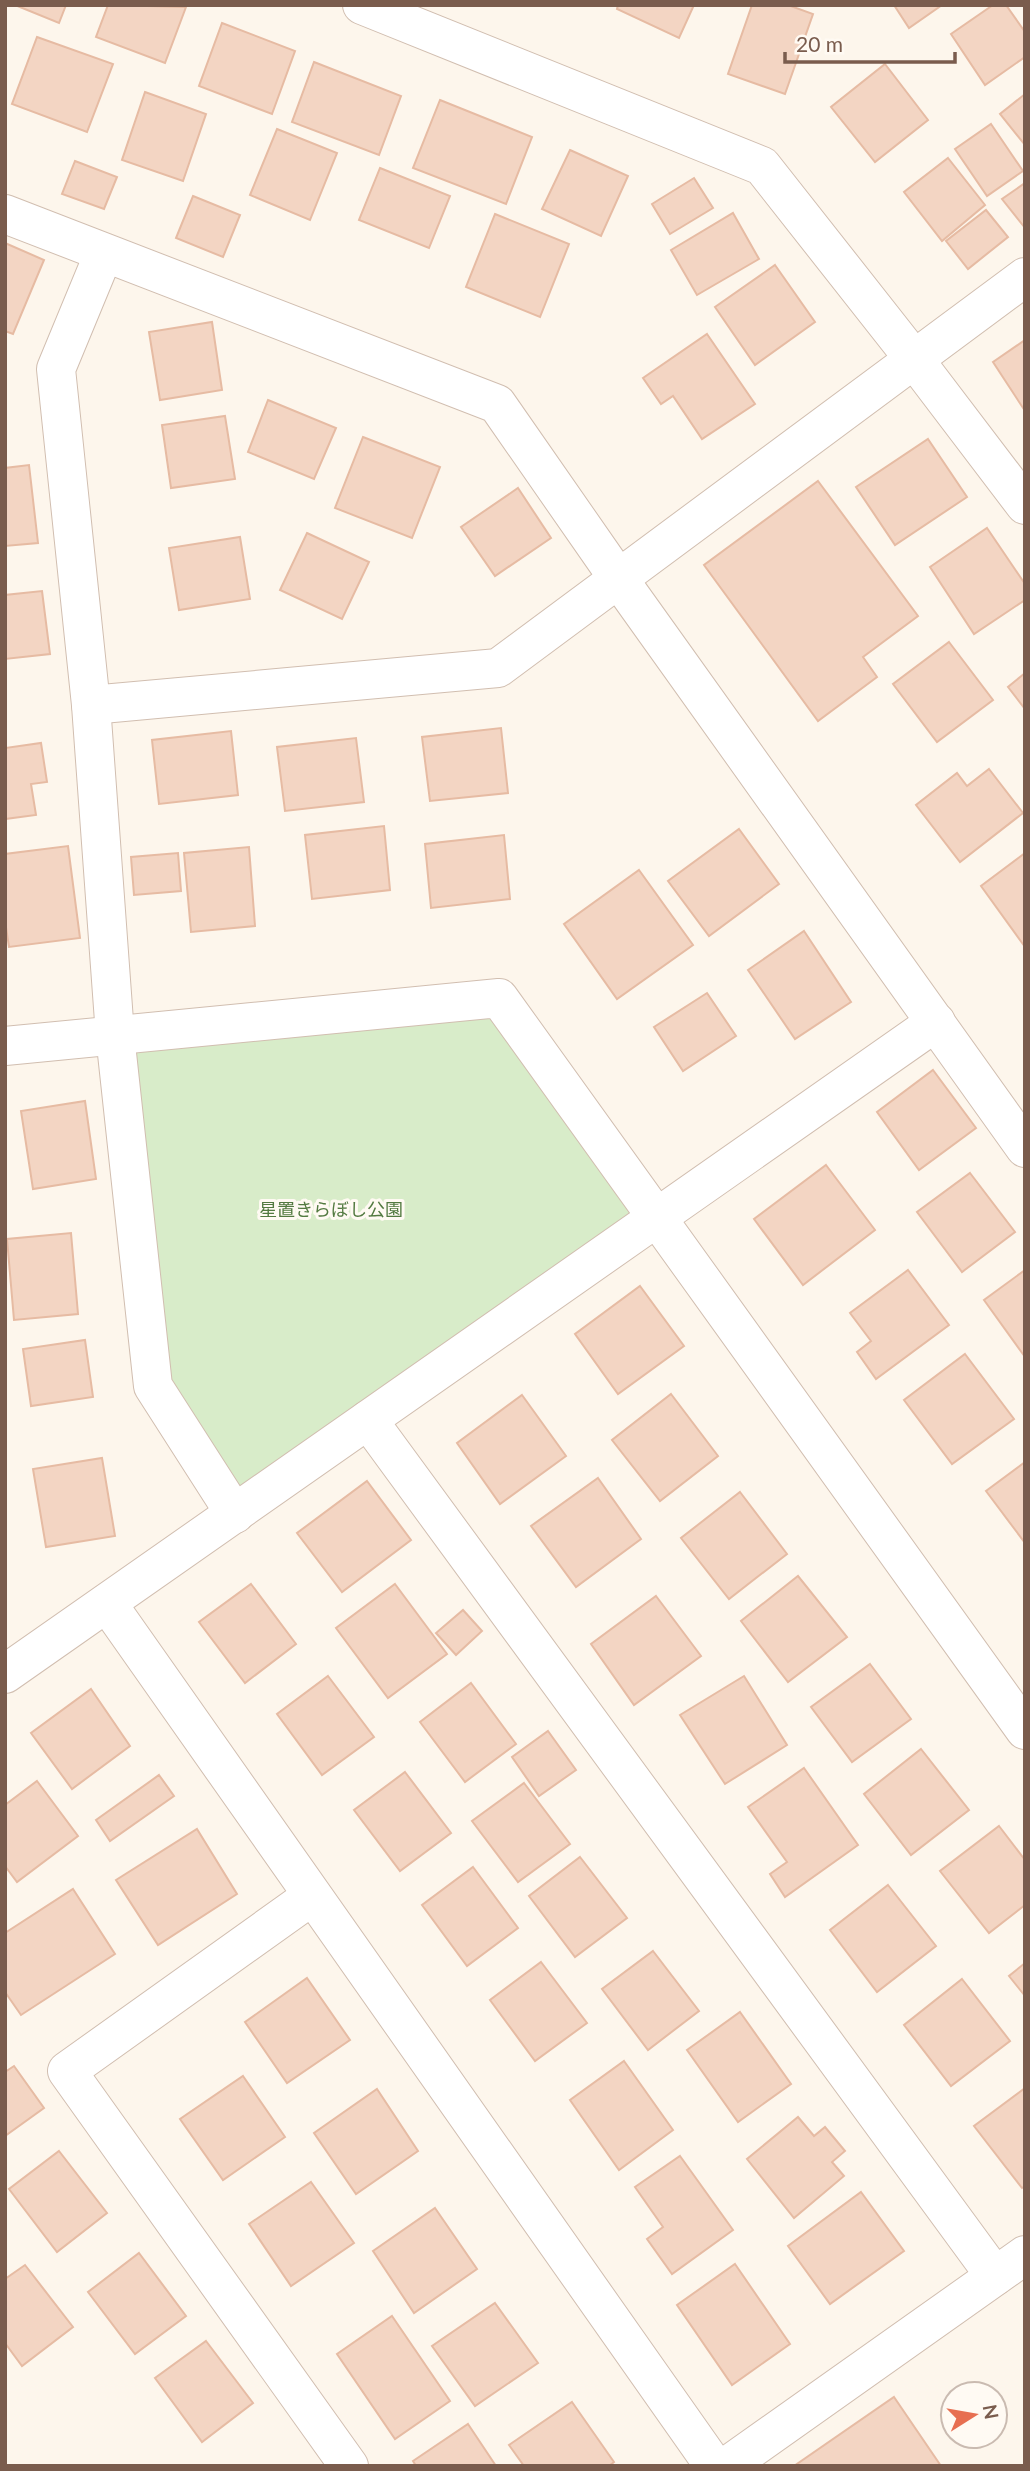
<svg xmlns="http://www.w3.org/2000/svg" width="1030" height="2471" font-family="Lato,'Noto Sans JP',sans-serif">
<style>
.green{fill:#d8ecc9}
.building{fill:#f3d5c3;stroke:#e6bba3;stroke-width:2}
.lines{fill:none;stroke-linecap:round;stroke-linejoin:round}
.street-casing{stroke:#d1beb0;stroke-width:40}
.street{stroke:#fff;stroke-width:38}
.labels{text-anchor:middle;dominant-baseline:central;stroke-width:6;stroke-linejoin:round;paint-order:stroke}
.park-label{font-size:18px;fill:#537a41;stroke:#fffaf3}
</style>
<rect width="100%" height="100%" fill="#fdf6ec"/>
<polygon class="green" points="499,998 658,1218 235,1514 153,1386 115,1035"/>
<g class="building">
<polygon points="15,5 66,5 59,23"/>
<polygon points="108,5 186,7 165,63 96,37"/>
<polygon points="618,5 694,5 679,38 617,9"/>
<polygon points="752,5 788,5 813,14 785,94 728,74"/>
<polygon points="894,5 942,5 909,28"/>
<polygon points="993,5 1006,5 1025,32 1025,57 985,85 951,34"/>
<polygon points="222,23 295,51 272,114 199,86"/>
<polygon points="37,37 113,64 87,132 12,104"/>
<polygon points="314,62 401,96 379,155 292,122"/>
<polygon points="885,64 928,120 875,162 831,107"/>
<polygon points="145,92 206,114 183,181 122,160"/>
<polygon points="1025,94 1025,145 1000,114"/>
<polygon points="440,100 532,137 506,204 413,168"/>
<polygon points="991,124 1023,171 987,196 955,149"/>
<polygon points="277,129 337,153 310,220 250,195"/>
<polygon points="570,150 628,176 601,236 542,209"/>
<polygon points="948,158 985,205 942,241 904,192"/>
<polygon points="75,161 117,177 104,209 62,194"/>
<polygon points="380,168 450,196 429,248 359,220"/>
<polygon points="694,178 713,208 670,234 652,204"/>
<polygon points="1025,183 1025,228 1002,199"/>
<polygon points="193,196 240,215 223,257 176,238"/>
<polygon points="986,210 1008,237 968,269 946,241"/>
<polygon points="733,213 759,259 697,295 671,250"/>
<polygon points="495,214 569,244 540,317 466,287"/>
<polygon points="5,243 44,260 13,334 5,331"/>
<polygon points="775,265 815,322 755,365 715,307"/>
<polygon points="212,322 222,390 160,400 149,332"/>
<polygon points="707,334 755,404 702,439 673,396 661,404 643,378"/>
<polygon points="1025,340 1025,411 993,362"/>
<polygon points="268,400 336,428 314,479 248,452"/>
<polygon points="225,416 235,479 171,488 162,425"/>
<polygon points="363,437 440,467 412,538 335,508"/>
<polygon points="928,439 967,497 895,545 856,487"/>
<polygon points="29,465 38,543 5,546 5,468"/>
<polygon points="818,481 918,616 863,657 877,677 818,721 704,565"/>
<polygon points="518,488 551,538 495,576 461,527"/>
<polygon points="987,528 1025,584 1025,600 974,634 930,567"/>
<polygon points="307,533 369,562 342,619 280,590"/>
<polygon points="240,537 250,599 179,610 169,548"/>
<polygon points="42,591 50,654 5,659 5,595"/>
<polygon points="949,642 993,700 937,742 893,684"/>
<polygon points="1025,673 1025,709 1008,687"/>
<polygon points="501,728 508,793 430,801 422,737"/>
<polygon points="231,731 238,795 159,804 152,740"/>
<polygon points="356,738 364,802 285,811 277,747"/>
<polygon points="41,743 47,782 31,784 36,815 5,819 5,748"/>
<polygon points="989,769 1023,813 960,862 916,805 957,773 967,786"/>
<polygon points="384,826 390,890 312,899 305,835"/>
<polygon points="739,829 779,884 709,936 668,881"/>
<polygon points="504,835 510,899 431,908 425,844"/>
<polygon points="68,846 80,938 9,947 5,921 5,854"/>
<polygon points="249,847 255,926 191,932 184,853"/>
<polygon points="178,853 181,891 134,895 131,857"/>
<polygon points="1025,853 1025,947 981,886"/>
<polygon points="639,870 693,945 617,999 564,924"/>
<polygon points="804,931 851,1002 795,1039 748,970"/>
<polygon points="707,993 736,1036 683,1071 654,1027"/>
<polygon points="933,1070 976,1128 919,1170 877,1112"/>
<polygon points="85,1101 96,1179 33,1189 21,1111"/>
<polygon points="826,1165 875,1230 803,1285 754,1219"/>
<polygon points="970,1173 1015,1232 962,1272 917,1212"/>
<polygon points="71,1233 78,1314 14,1320 7,1239"/>
<polygon points="908,1270 949,1325 876,1379 857,1352 871,1341 850,1313"/>
<polygon points="1025,1270 1025,1357 984,1300"/>
<polygon points="640,1286 684,1346 618,1394 575,1334"/>
<polygon points="85,1340 93,1397 31,1406 23,1349"/>
<polygon points="965,1354 1014,1419 952,1464 904,1400"/>
<polygon points="671,1394 718,1456 660,1501 612,1440"/>
<polygon points="522,1395 566,1456 500,1504 457,1443"/>
<polygon points="102,1458 115,1536 46,1547 33,1469"/>
<polygon points="1025,1462 1025,1543 986,1491"/>
<polygon points="598,1478 641,1539 576,1587 531,1526"/>
<polygon points="367,1481 411,1540 342,1592 297,1533"/>
<polygon points="740,1492 787,1554 729,1599 681,1538"/>
<polygon points="798,1576 847,1637 788,1682 741,1621"/>
<polygon points="251,1584 296,1644 245,1683 199,1622"/>
<polygon points="395,1584 447,1654 388,1698 336,1628"/>
<polygon points="656,1596 701,1656 634,1705 591,1644"/>
<polygon points="463,1610 482,1631 456,1655 436,1633"/>
<polygon points="870,1664 911,1719 852,1762 811,1707"/>
<polygon points="328,1676 374,1737 322,1775 277,1714"/>
<polygon points="744,1676 787,1745 725,1784 680,1715"/>
<polygon points="471,1683 516,1744 465,1782 420,1722"/>
<polygon points="91,1689 130,1746 72,1789 31,1733"/>
<polygon points="548,1731 576,1770 539,1796 512,1757"/>
<polygon points="921,1749 969,1810 911,1855 864,1794"/>
<polygon points="804,1768 858,1845 785,1897 770,1874 787,1862 748,1807"/>
<polygon points="405,1772 451,1833 400,1871 354,1810"/>
<polygon points="159,1775 174,1796 110,1841 96,1820"/>
<polygon points="37,1781 78,1836 17,1882 5,1866 5,1805"/>
<polygon points="524,1783 570,1844 518,1882 472,1821"/>
<polygon points="999,1826 1025,1860 1025,1905 989,1933 940,1871"/>
<polygon points="197,1829 237,1894 158,1945 116,1880"/>
<polygon points="580,1857 627,1918 575,1957 529,1896"/>
<polygon points="473,1867 518,1928 467,1966 422,1905"/>
<polygon points="888,1885 936,1946 877,1992 830,1930"/>
<polygon points="73,1889 115,1954 21,2015 5,1992 5,1933"/>
<polygon points="653,1951 699,2011 648,2050 602,1989"/>
<polygon points="541,1962 587,2023 535,2061 490,2000"/>
<polygon points="1025,1963 1025,1996 1009,1976"/>
<polygon points="307,1978 350,2040 287,2083 245,2022"/>
<polygon points="962,1979 1010,2041 951,2086 904,2025"/>
<polygon points="740,2012 791,2084 738,2122 687,2050"/>
<polygon points="624,2061 673,2130 619,2170 570,2100"/>
<polygon points="14,2066 44,2108 5,2136 5,2072"/>
<polygon points="243,2076 285,2137 223,2180 180,2119"/>
<polygon points="1025,2088 1025,2186 1022,2188 974,2126"/>
<polygon points="377,2089 418,2151 356,2194 314,2133"/>
<polygon points="798,2117 814,2136 825,2127 845,2151 832,2162 844,2176 794,2218 747,2159"/>
<polygon points="59,2151 107,2213 57,2252 9,2189"/>
<polygon points="680,2156 733,2230 672,2274 647,2239 663,2227 635,2187"/>
<polygon points="311,2182 354,2243 291,2286 249,2224"/>
<polygon points="861,2192 904,2251 830,2304 788,2246"/>
<polygon points="435,2208 477,2269 414,2313 373,2251"/>
<polygon points="139,2253 186,2316 135,2354 88,2292"/>
<polygon points="735,2264 790,2344 732,2385 677,2305"/>
<polygon points="25,2265 73,2327 22,2366 5,2343 5,2279"/>
<polygon points="495,2303 538,2363 475,2406 432,2346"/>
<polygon points="392,2316 450,2401 395,2439 337,2354"/>
<polygon points="206,2341 253,2403 202,2442 155,2378"/>
<polygon points="894,2397 941,2466 794,2466"/>
<polygon points="572,2402 614,2462 609,2466 524,2466 509,2445"/>
<polygon points="468,2424 496,2466 416,2466 413,2461"/>
</g>
<g class="lines">
<g class="street-casing">
<g id="street">
<polyline points="362,5 762,166 914,359 1025,505"/>
<polyline points="5,214 497,404 618,578 1025,1148"/>
<polyline points="104,253 56,369 91,705 115,1035 153,1386 235,1514"/>
<polyline points="91,705 498,668 1025,277"/>
<polyline points="5,1046 499,998 1025,1730"/>
<polyline points="368,1420 995,2276"/>
<polyline points="107,1603 714,2466"/>
<polyline points="5,1674 936,1022"/>
<polyline points="312,1896 67,2071 349,2466"/>
<polyline points="727,2466 1025,2255"/>
</g>
</g>
<use href="#street" class="street"/>
</g>
<g class="labels">
<g class="park-label">
<text x="331" y="1209">星置きらぼし公園</text>
</g>
</g>
<rect width="1030" height="2471" fill="none" stroke="#7a5c4d" stroke-width="14"/>
<g transform="translate(974 2415) rotate(79)"><circle r="33" fill="#fffaf3" stroke="#cabbb1" stroke-width="2"/>
<path d="M0-5L12 26L0 18L-12 26Z" fill="#e76f51"/>
<text y="-10" font-size="19" font-weight="bold" text-anchor="middle" fill="#7a5c4d">N</text>
</g>
<path d="M785 52v10h170v-10" fill="none" stroke="#7a5c4d" stroke-width="3.5"/>
<text x="796" y="52" font-size="21" fill="#7a5c4d" stroke="#fffaf3" stroke-width="5" paint-order="stroke">20 m</text>
</svg>
